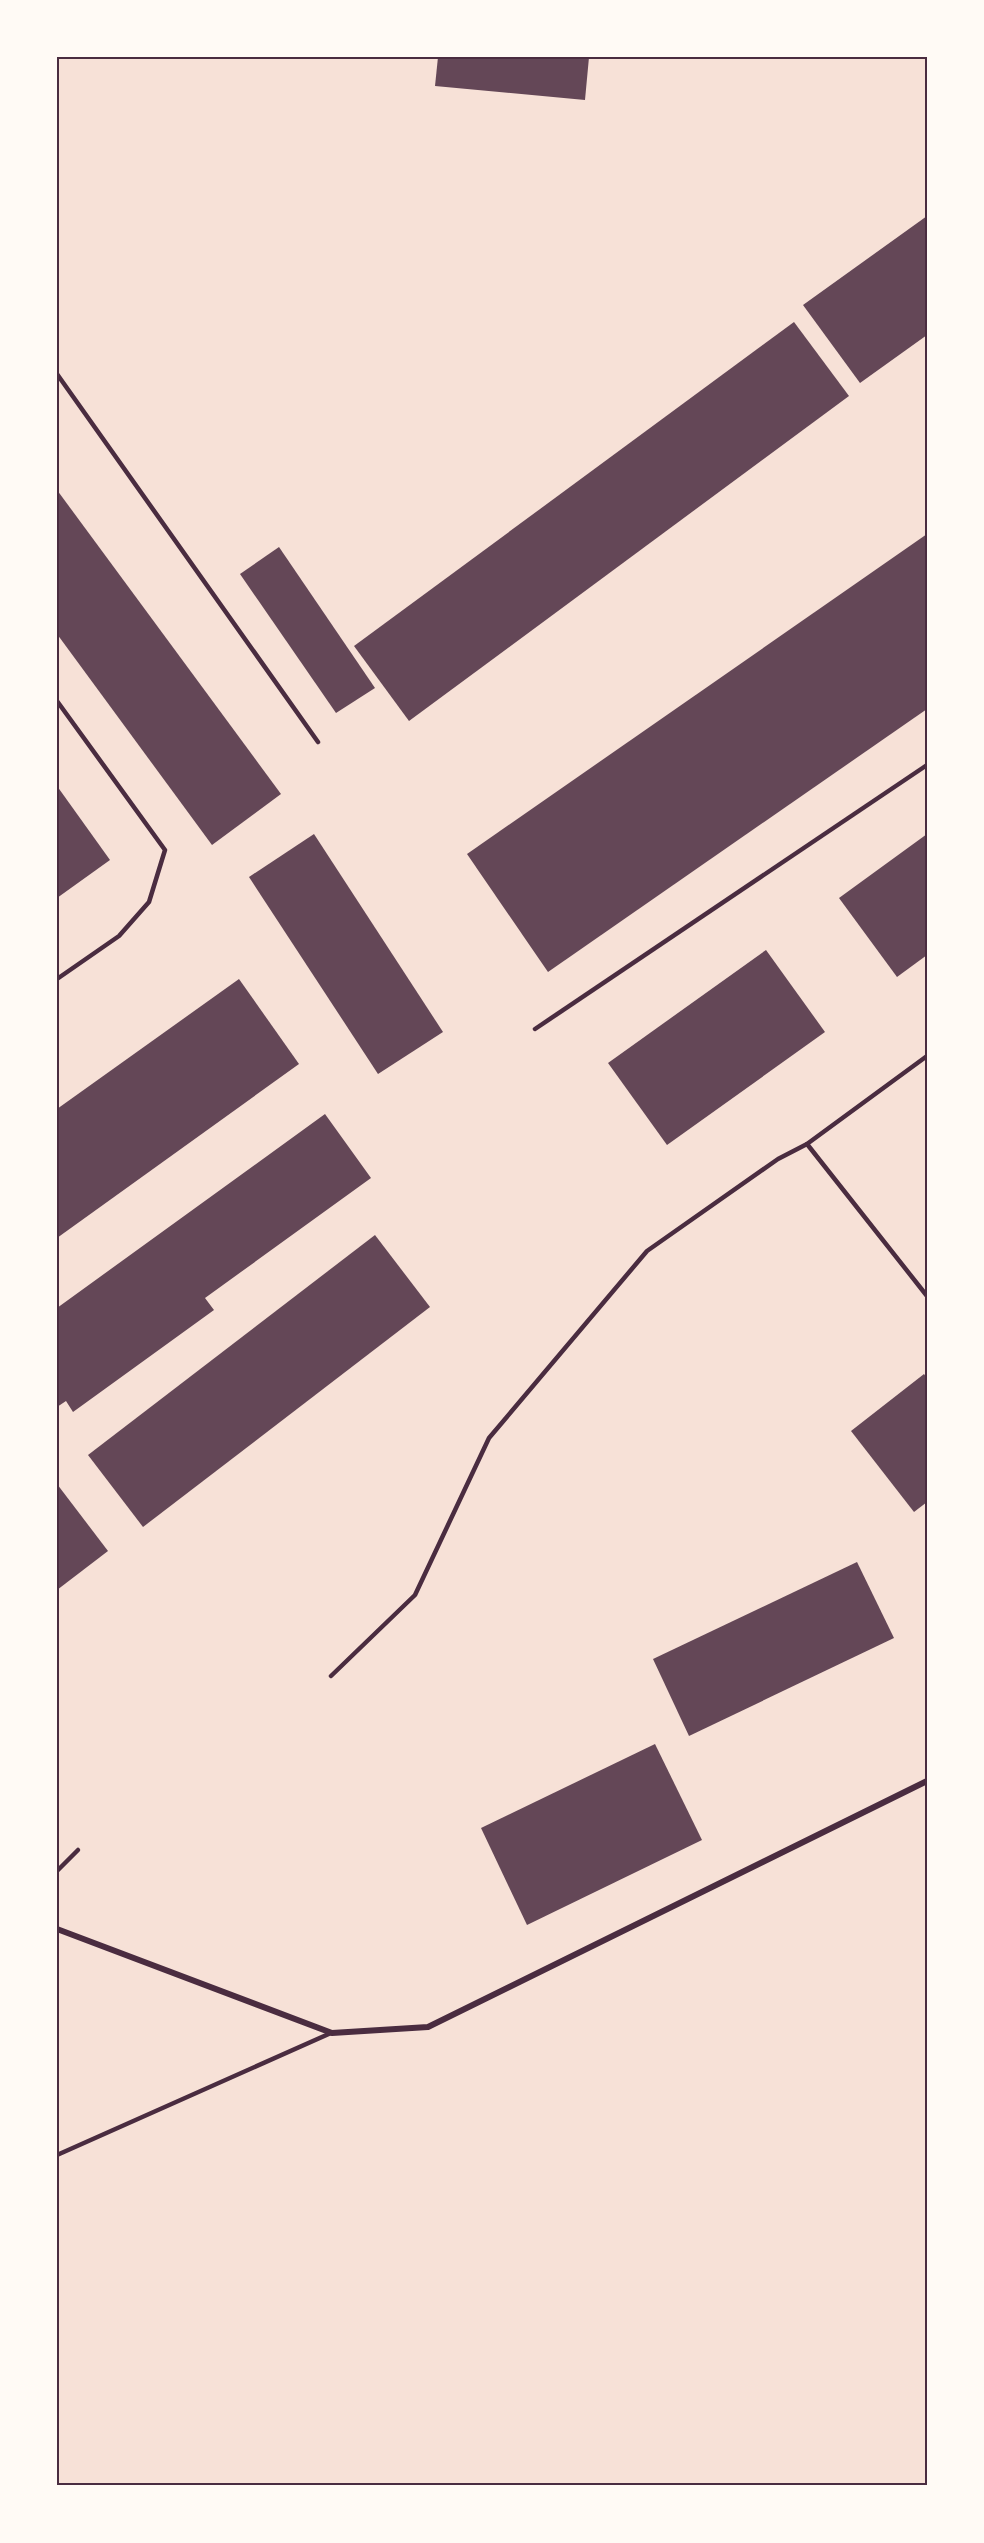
<svg xmlns="http://www.w3.org/2000/svg" width="984" height="2543" font-family="Roboto,sans-serif">
<style>
.building{fill:#644757}
.lines{fill:none;stroke-linecap:round;stroke-linejoin:round}
.service{stroke:#4a2c40;stroke-width:4.5}
.minor{stroke:#4a2c40;stroke-width:6}
.neatline{fill:none;stroke:#4a2c40;stroke-width:2}
</style>
<rect width="100%" height="100%" fill="#f7e1d7"/>
<g class="building">
<polygon points="438,57 589,57 585,100 435,86"/>
<polygon points="927,216 927,335 860,383 803,305"/>
<polygon points="794,322 849,396 409,721 354,646"/>
<polygon points="57,490 281,794 212,845 57,634"/>
<polygon points="927,534 927,709 548,972 467,854"/>
<polygon points="279,547 375,688 336,713 240,574"/>
<polygon points="57,786 110,860 57,898"/>
<polygon points="314,834 443,1032 378,1074 249,877"/>
<polygon points="927,834 927,955 897,977 839,898"/>
<polygon points="766,950 825,1032 667,1145 608,1063"/>
<polygon points="239,979 299,1064 57,1238 57,1109"/>
<polygon points="325,1114 371,1178 205,1298 214,1310 73,1412 66,1401 57,1407 57,1308"/>
<polygon points="375,1235 430,1307 143,1527 88,1455"/>
<polygon points="924,1374 927,1378 927,1502 914,1512 851,1431"/>
<polygon points="57,1484 108,1551 57,1590"/>
<polygon points="857,1562 894,1638 689,1736 653,1659"/>
<polygon points="655,1744 702,1840 527,1925 481,1828"/>
</g>
<g class="lines">
<g class="service">
<polyline points="57,374 318,742"/>
<polyline points="57,701 165,850 149,902 119,936 57,979"/>
<polyline points="535,1029 927,765"/>
<polyline points="927,1056 807,1144 927,1296"/>
<polyline points="331,1676 415,1595 489,1438 647,1251 778,1159 807,1144"/>
<polyline points="57,1871 78,1850"/>
<polyline points="57,2155 331,2033"/>
</g>
<polyline class="minor" points="57,1929 332,2033 428,2027 927,1781"/>
</g>
<rect width="984" height="2543" fill="none" stroke="#fffaf5" stroke-width="117"/>
<rect x="58" y="58" width="868" height="2426" class="neatline"/>
</svg>
